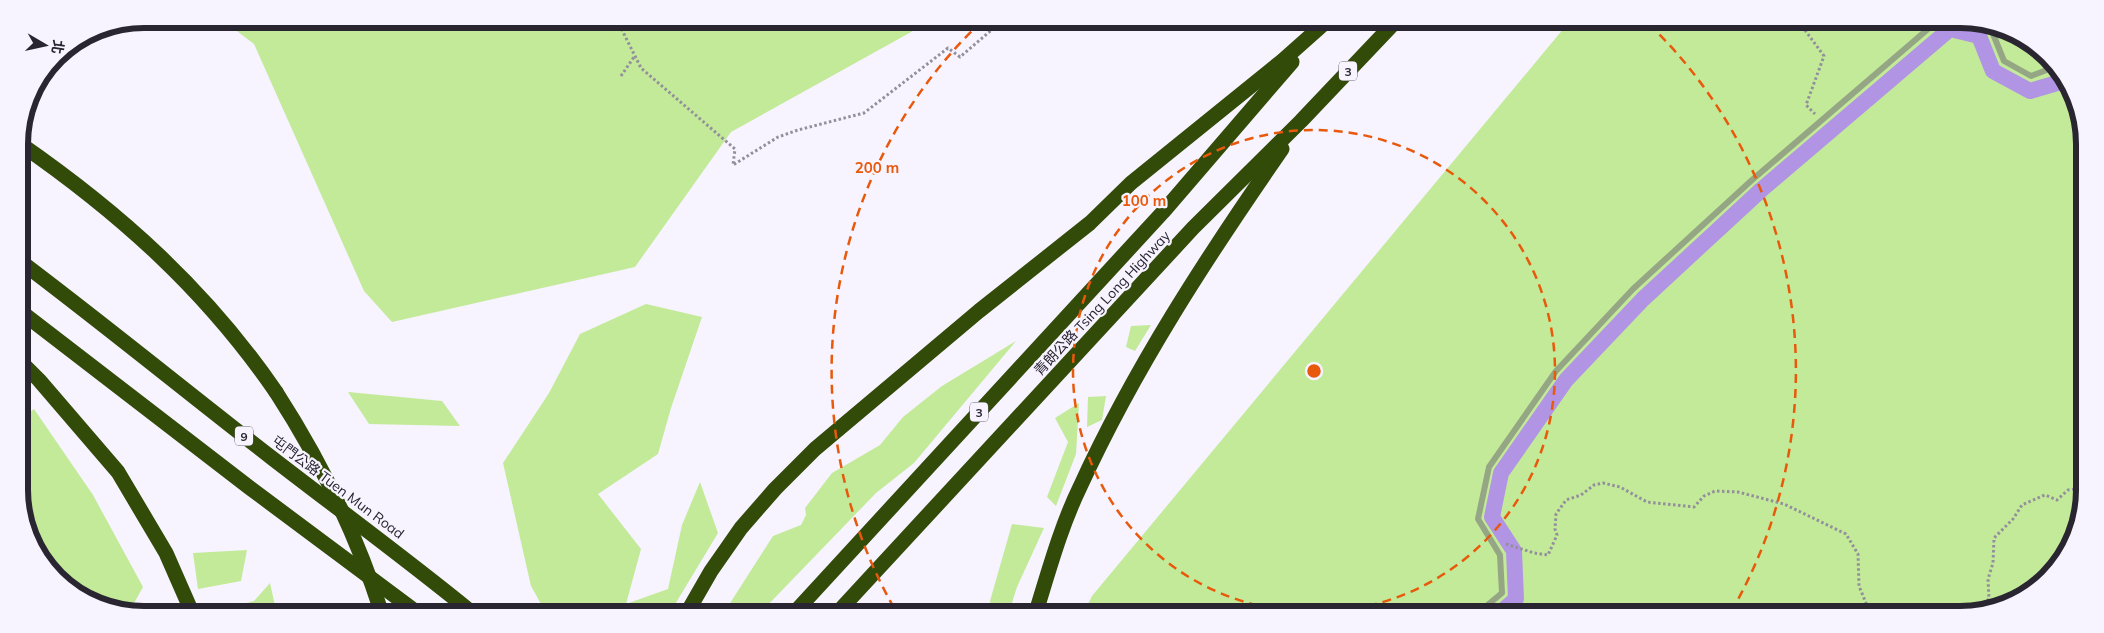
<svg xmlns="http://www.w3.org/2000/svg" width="2104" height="633" font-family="Mulish,'Noto Sans TC',sans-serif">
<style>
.green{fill:#c3ea99}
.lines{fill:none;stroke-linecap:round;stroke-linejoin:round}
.canal{stroke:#b294e4;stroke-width:16}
.path{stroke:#938f9b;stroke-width:3;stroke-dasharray:2.5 2.5;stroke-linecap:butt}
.service{stroke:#95a684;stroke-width:6}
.motorway{stroke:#324b09;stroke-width:15}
.motorway-bridge{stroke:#324b09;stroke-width:15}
.ring{fill:none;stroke:#e8590c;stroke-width:2.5;stroke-dasharray:9 6}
.labels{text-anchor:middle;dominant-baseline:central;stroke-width:4.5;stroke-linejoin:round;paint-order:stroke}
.shield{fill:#f7f3ff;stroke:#67636f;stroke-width:1}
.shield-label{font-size:12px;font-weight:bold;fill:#292531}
.street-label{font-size:14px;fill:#292531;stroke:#f7f3ff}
.rim{fill:none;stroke:#292531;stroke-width:6}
.centre{fill:#e8590c;stroke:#f7f3ff;stroke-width:2.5}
.ring-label{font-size:15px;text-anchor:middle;font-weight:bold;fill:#e8590c;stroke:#f7f3ff;stroke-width:4.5;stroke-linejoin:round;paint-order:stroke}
</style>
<rect width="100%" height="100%" fill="#f7f3ff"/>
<g class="green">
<polygon points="221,19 931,21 731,132 635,267 392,322 364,291 254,44"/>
<polygon points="1569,22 1993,23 2054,61 2083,119 2081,522 2043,584 2008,605 1969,614 1084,612 1092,596"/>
<polygon points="646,304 702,317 671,408 658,454 598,494 641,549 626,604 668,589 682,525 700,482 718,533 671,611 545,611 531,586 503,463 549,393 580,334"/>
<polygon points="1151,325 1135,351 1126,347 1131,326"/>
<polygon points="1016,341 914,463 876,493 762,611 725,611 773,536 801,525 806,515 805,508 832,473 880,445 903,417 942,386"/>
<polygon points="348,392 442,401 460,426 369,424"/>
<polygon points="1106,396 1102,420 1087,427 1088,397"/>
<polygon points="1079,403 1076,454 1056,506 1047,497 1068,442 1055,418"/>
<polygon points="34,409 93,495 143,587 133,605 135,610 111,610 55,578 21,514 21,419"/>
<polygon points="1012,524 1044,528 1017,587 1009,612 992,612 990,601"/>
<polygon points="247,550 241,581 198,589 193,553"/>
<polygon points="270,583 276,610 223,610 223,609 254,601"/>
</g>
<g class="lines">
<polyline class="canal" points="1500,613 1516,599 1514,551 1492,517 1501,473 1566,380 1643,299 1761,190 1950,29 1979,36 1993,71 2030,91 2064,81"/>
<g class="path">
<polyline points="617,20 641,68 735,149 733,165 778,137 798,130 864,113 948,48 960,57 1002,21"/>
<polyline points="1799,22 1824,56 1806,105 1815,114"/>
<polyline points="621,76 634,57"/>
<polyline points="1506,544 1534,553 1548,555 1557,535 1555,529 1556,514 1566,500 1581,495 1594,485 1603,483 1620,487 1647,502 1694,507 1704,496 1715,491 1738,492 1784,504 1846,534 1858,554 1859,586 1868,608 1880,614"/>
<polyline points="1977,612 1989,599 1988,579 1993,563 1994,538 2013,519 2022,505 2045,495 2057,500 2068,490 2081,488"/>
</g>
<g class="service">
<polyline points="1984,23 1989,24 2004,61 2031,76 2057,66"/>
<polyline points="1478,613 1502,593 1500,555 1478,519 1489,467 1556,371 1633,289 1752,180 1935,23"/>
</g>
<g class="motorway">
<path d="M19 143C120 213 206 290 276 392"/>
<path d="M20 261C105 325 188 393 272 458 338 509 405 558 470 611"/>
<polyline points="20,311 250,488 415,611"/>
<polyline points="20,361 39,380 118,472 166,553 191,610"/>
<polyline points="688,611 711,571 741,528 775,489 815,449 979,311 1090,223 1131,183 1282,61 1327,21"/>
<polyline points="795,612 1163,212 1292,62"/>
<polyline points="838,612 1193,228 1301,121 1395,22"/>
<path d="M1036 612C1049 570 1061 526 1080 487 1135 367 1207 257 1282 149"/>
</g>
<path class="motorway-bridge" d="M276 392C320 460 356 533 381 611"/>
</g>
<g class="ring">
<circle cx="1314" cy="371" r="241"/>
<path d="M894 608A482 482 0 0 1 982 21M1649 24A482 482 0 0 1 1731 612"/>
</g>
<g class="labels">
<g class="shield">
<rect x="1339" y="61.5" width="18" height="19" rx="4"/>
<rect x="970" y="402.5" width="18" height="19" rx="4"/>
<rect x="235" y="426.5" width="18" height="19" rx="4"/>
</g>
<g class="shield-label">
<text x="1348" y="71">3</text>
<text x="979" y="412">3</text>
<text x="244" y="436">9</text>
</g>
<g class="street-label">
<text transform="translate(1102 303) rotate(-47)">青朗公路 Tsing Long Highway</text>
<text transform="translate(338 487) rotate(37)">屯門公路 Tuen Mun Road</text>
</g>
</g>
<path d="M0 0H2104V633H0ZM144 28H1960A116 116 0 0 1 2076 144V490A116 116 0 0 1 1960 606H144A116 116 0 0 1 28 490V144A116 116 0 0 1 144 28Z" fill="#f7f3ff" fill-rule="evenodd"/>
<path class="rim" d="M144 28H1960A116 116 0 0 1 2076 144V490A116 116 0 0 1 1960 606H144A116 116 0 0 1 28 490V144A116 116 0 0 1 144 28Z"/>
<circle cx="1314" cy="371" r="8" class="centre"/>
<g class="ring-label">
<text x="877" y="173">200 m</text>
<text x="1144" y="206">100 m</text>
</g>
<g transform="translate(45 45) rotate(99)" stroke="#f7f3ff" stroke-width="4" paint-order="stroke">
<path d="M0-4L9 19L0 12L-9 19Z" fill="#292531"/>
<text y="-8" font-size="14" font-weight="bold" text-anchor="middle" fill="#292531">北</text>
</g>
</svg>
